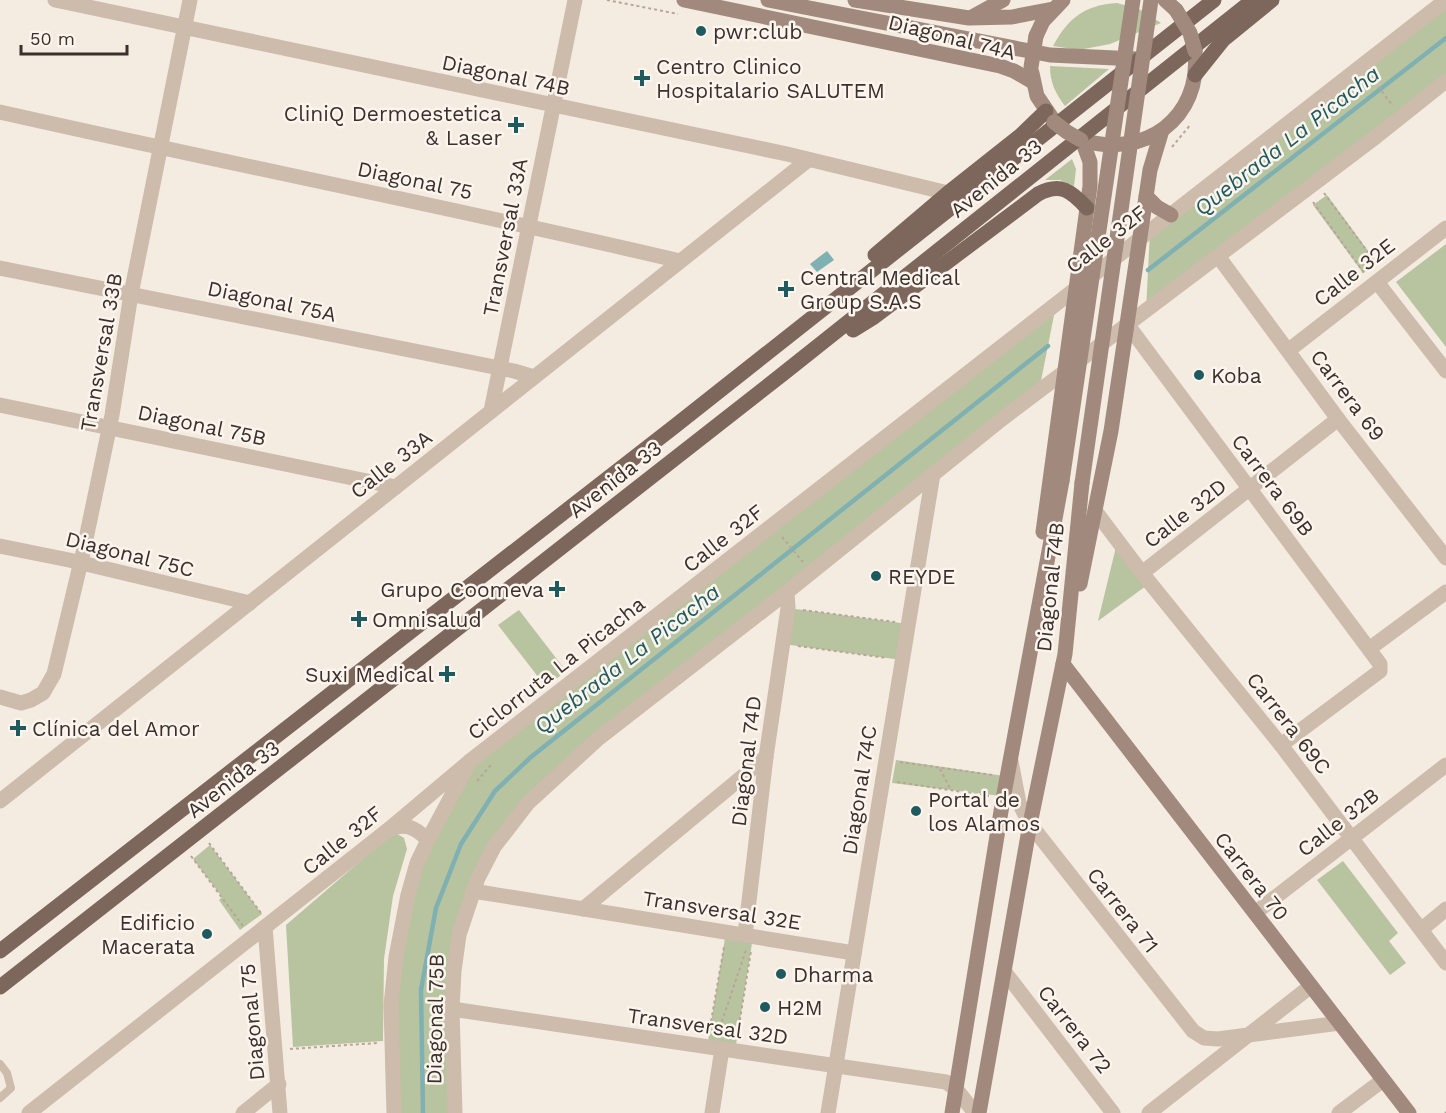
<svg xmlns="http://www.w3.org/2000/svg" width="1446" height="1113" font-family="'Work Sans',sans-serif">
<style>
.green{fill:#b8c4a0}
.water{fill:#7fb0b2}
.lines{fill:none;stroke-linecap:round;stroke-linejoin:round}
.stream{stroke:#7fb0b2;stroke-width:4.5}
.path{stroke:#b9a596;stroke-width:2;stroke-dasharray:3 3;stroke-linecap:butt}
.service{stroke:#cdbbac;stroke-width:8}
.minor{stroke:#cdbbac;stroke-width:15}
.tertiary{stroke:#cdbbac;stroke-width:15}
.secondary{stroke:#a18a7d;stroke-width:15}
.primary{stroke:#7d675c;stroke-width:15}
.secondary-bridge{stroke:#a18a7d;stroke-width:15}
.poi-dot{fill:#1f5a5e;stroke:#fbf5ee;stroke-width:2}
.labels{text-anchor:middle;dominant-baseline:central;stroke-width:5;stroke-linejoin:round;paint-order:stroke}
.poi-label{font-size:21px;fill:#3b302b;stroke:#fbf5ee;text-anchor:start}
.street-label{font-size:21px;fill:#3b302b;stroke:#fbf5ee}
.water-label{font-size:22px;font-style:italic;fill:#1f5a5e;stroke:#fbf5ee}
</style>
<rect width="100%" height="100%" fill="#f4ebe1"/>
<g class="green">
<polygon points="1446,0 1446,81 1146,311 1150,231"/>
<path d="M1117 3 1139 9 1161 23 1110 44 1079 50 1053 46C1068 18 1085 5 1117 3Z"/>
<path d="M1050 66 1109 69 1065 106C1055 93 1050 82 1050 66Z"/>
<polygon points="1072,159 1076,169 1074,186 1060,180 1045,180"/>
<polygon points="1327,195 1377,263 1363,273 1313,205"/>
<polygon points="1446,244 1446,347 1396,282"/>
<polygon points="1056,305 1039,391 599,738 494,847 459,935 455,1113 394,1113 391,1005 408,895 470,761"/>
<polygon points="1116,547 1146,586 1098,621"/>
<polygon points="788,608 908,624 902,660 783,644"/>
<polygon points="519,610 566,671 546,687 498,625"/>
<polygon points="896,760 1004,776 1001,796 892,783"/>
<polygon points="394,832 404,838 407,849 393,896 384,959 383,1041 293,1047 286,925"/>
<polygon points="210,845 262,914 240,930 219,900 222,897 193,859"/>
<polygon points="1343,861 1398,933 1389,941 1406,963 1390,975 1317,880"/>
<polygon points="726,932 753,937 735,1051 707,1047"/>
</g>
<polygon class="water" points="827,251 834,260 817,272 810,264"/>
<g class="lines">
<g class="stream">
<polyline points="1148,270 1446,38"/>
<polyline points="423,1113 421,990 436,908 461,844 495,791 531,757 1048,346"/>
</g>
<g class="path">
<polyline points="607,0 678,14"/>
<polyline points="1371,77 1393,106"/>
<polyline points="1172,147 1191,124"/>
<polyline points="1324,193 1376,263"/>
<polyline points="1313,202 1364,273"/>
<polyline points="782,537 803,562"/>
<polyline points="803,610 895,622"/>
<polyline points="798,646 887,658"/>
<polyline points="900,762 993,775"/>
<polyline points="940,769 951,790"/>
<polyline points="477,781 491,765"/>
<polyline points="897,782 989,796"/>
<polyline points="209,843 261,913"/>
<polyline points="191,856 243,926"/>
<polyline points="709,1033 724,947"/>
<polyline points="718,1033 746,950"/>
<polyline points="737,1038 751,951"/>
<polyline points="290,1049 377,1043"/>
<polyline points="1445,1113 1446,1112"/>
</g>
<polyline class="service" points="0,1064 7,1073 11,1088 0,1098"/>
<g class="minor">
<polyline points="55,0 787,154 948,193"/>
<path d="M0 112C226 163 454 208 680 261"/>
<polyline points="1218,256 1338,419 1446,558"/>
<polyline points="0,268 514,371 534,377"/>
<polyline points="1377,282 1446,371"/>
<polyline points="1127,324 1380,664 1380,671 1281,745"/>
<polyline points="1289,350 1446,228"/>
<polyline points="0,405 396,487"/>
<polyline points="491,411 575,0"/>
<polyline points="1096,512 1142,573 1281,745 1446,963"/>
<polyline points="0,546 69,560 250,603"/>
<polyline points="1142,573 1338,419"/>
<polyline points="1369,649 1446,592"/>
<polyline points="0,697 21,703 31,700 43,693 54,674 83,553 112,415 131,294 190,0"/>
<polyline points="0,801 808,160"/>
<polyline points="473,891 854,953"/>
<polyline points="583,909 766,757"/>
<polyline points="1255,913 1446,765"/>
<polyline points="265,927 280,1113"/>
<polyline points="1422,929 1446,909"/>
<polyline points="745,935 766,757 788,608 787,592"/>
<polyline points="1004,971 1113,1113"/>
<polyline points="452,1009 946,1082 956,1089"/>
<polyline points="29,1113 388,830 470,761"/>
<polyline points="243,1113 279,1084"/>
<polyline points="712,1113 722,1049"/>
<polyline points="828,1113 933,474"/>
<polyline points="1339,1113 1383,1080"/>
</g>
<g class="tertiary">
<polyline points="1011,761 1019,803 1030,824 1193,1031 1204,1038 1218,1039 1340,1023"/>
<path d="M388 830C404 822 415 827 428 840"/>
<polyline points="956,1089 975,1113"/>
<polyline points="394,1113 391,1005 396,957 408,895 417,863 428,840 470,761 1446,0"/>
<polyline points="455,1113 452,1009 454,971 459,935 478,878 494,847 528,803 599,738 787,592 1002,419 1377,136 1446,81"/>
<polyline points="1149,1113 1311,986"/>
</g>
<g class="secondary">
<polyline points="684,0 1000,66 1014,71 1033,82"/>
<polyline points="768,0 1050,55 1137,59"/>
<polyline points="855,0 969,18 1012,17 1053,9"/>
<polyline points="1165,0 1176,10"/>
<polyline points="972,17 1003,0"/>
<polyline points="1036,36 1043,21 1063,0"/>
<polyline points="1032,73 1037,96 1054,121"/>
<path d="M1081 140C1144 159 1202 119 1195 51"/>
<polyline points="1146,196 1157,207 1171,215"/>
<polyline points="1043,532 1090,186 1090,162 1082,140"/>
<polyline points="1080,584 1111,431 1150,170 1162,130"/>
<polyline points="1063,664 1409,1113"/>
<polyline points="952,1113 1003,799 1062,481"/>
<polyline points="979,1113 1030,824 1065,654 1082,483"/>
</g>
<g class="primary">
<polyline points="1195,75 1223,40 1272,0"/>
<polyline points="875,255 948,193 1020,136 1046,111"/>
<path d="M853 330 874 317 1038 194C1061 182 1071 191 1087 208"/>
<polyline points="0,951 675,426 1214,0"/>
<polyline points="0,987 784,373 1253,0"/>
</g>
<g class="secondary-bridge">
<polyline points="1176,10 1190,33 1195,51"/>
<polyline points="1031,67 1036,36"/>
<polyline points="1054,122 1067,132 1081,140"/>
<polyline points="1062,481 1133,0"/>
<polyline points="1082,483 1151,0"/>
</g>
</g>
<g class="poi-dot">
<circle cx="701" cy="31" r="6"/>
<path d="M639 69h6v6h6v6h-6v6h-6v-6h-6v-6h6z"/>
<path d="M513 116h6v6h6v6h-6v6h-6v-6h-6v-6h6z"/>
<path d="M783 280h6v6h6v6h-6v6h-6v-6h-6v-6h6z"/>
<circle cx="1199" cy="375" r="6"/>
<circle cx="876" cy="576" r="6"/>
<path d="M554 580h6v6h6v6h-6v6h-6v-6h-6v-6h6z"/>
<path d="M356 610h6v6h6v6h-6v6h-6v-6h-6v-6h6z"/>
<path d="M444 665h6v6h6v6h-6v6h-6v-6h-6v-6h6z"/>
<path d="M15 719h6v6h6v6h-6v6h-6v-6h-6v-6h6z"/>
<circle cx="916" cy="811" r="6"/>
<circle cx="207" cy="934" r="6"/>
<circle cx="781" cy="974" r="6"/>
<circle cx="765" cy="1007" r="6"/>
</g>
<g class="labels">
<g class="poi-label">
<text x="713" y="31">pwr:club</text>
<text x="656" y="66">Centro Clinico<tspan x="656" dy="24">Hospitalario SALUTEM</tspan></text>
<text x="502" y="113" text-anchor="end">CliniQ Dermoestetica<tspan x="502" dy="24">&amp; Laser</tspan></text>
<text x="800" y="277">Central Medical<tspan x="800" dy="24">Group S.A.S</tspan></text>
<text x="1211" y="375">Koba</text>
<text x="888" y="576">REYDE</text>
<text x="544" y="589" text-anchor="end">Grupo Coomeva</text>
<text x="372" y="619">Omnisalud</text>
<text x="434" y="674" text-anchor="end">Suxi Medical</text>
<text x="32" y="728">Clínica del Amor</text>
<text x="928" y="799">Portal de<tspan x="928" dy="24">los Alamos</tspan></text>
<text x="195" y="922" text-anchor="end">Edificio<tspan x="195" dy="24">Macerata</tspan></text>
<text x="793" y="974">Dharma</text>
<text x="777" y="1007">H2M</text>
</g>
<g class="street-label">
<text transform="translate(952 37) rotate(14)">Diagonal 74A</text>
<text transform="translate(506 75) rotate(12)">Diagonal 74B</text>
<text transform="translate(996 178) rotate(-39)">Avenida 33</text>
<text transform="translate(415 180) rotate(12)">Diagonal 75</text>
<text transform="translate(505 237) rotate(-79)">Transversal 33A</text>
<text transform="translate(1106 239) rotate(-38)">Calle 32F</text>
<text transform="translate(1354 272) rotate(-38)">Calle 32E</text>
<text transform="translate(272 301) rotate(12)">Diagonal 75A</text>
<text transform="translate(101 352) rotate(-80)">Transversal 33B</text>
<text transform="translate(1348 395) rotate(53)">Carrera 69</text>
<text transform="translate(202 425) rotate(12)">Diagonal 75B</text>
<text transform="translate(391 464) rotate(-38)">Calle 33A</text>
<text transform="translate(615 479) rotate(-38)">Avenida 33</text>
<text transform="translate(1273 485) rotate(53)">Carrera 69B</text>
<text transform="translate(1185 513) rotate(-38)">Calle 32D</text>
<text transform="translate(723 538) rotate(-38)">Calle 32F</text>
<text transform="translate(130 554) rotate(14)">Diagonal 75C</text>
<text transform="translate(1050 587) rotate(-84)">Diagonal 74B</text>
<text transform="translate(556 668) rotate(-38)">Ciclorruta La Picacha</text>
<text transform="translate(1289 723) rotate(52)">Carrera 69C</text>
<text transform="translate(746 761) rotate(-83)">Diagonal 74D</text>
<text transform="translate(233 779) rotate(-38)">Avenida 33</text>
<text transform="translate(859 790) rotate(-81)">Diagonal 74C</text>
<text transform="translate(1338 822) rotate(-38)">Calle 32B</text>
<text transform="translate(342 840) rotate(-39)">Calle 32F</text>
<text transform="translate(1252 876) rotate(52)">Carrera 70</text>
<text transform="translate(722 910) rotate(9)">Transversal 32E</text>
<text transform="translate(1123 910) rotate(52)">Carrera 71</text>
<text transform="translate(435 1019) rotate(-89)">Diagonal 75B</text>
<text transform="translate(252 1022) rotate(-95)">Diagonal 75</text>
<text transform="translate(708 1026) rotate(8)">Transversal 32D</text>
<text transform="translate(1075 1029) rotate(52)">Carrera 72</text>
</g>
<g class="water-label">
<text transform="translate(1287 141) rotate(-38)">Quebrada La Picacha</text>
<text transform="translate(627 659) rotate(-38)">Quebrada La Picacha</text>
</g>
</g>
<path d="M21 45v9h106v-9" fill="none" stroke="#3b302b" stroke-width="3"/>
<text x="30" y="45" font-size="18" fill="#3b302b" stroke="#fbf5ee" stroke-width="4.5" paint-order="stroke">50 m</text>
</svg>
